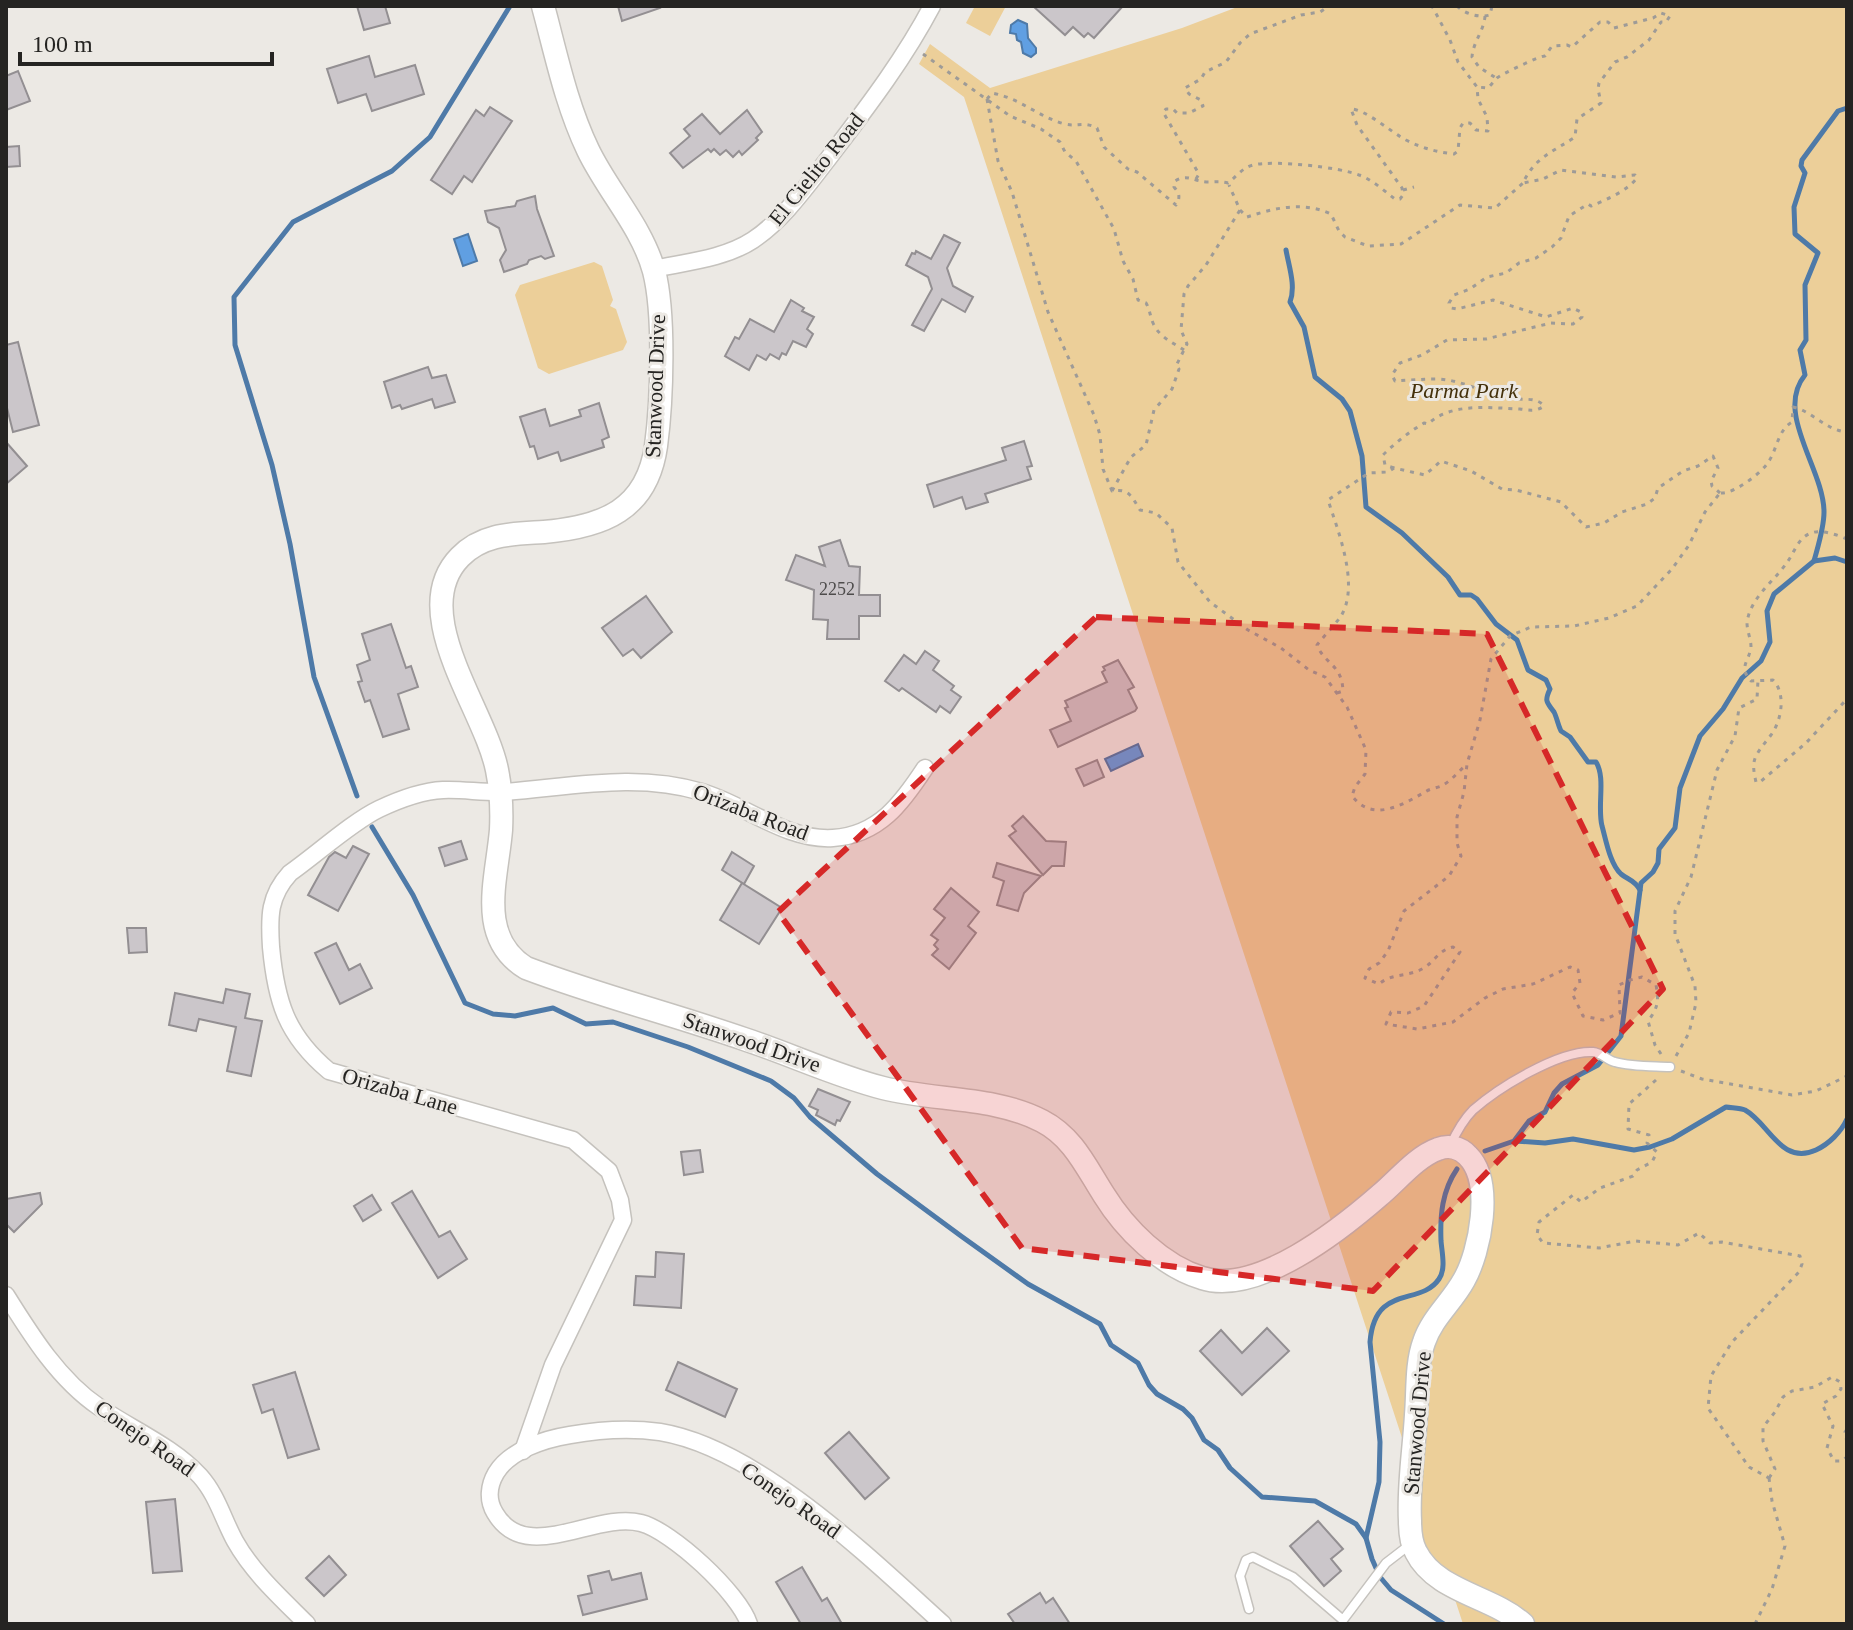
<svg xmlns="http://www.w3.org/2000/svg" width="1853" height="1630" font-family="'Times New Roman',serif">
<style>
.green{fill:#eccf99}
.water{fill:#609fe2;stroke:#4e7aa8;stroke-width:2}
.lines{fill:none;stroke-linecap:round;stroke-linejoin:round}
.stream{stroke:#4e7aa8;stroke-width:5}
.building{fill:#cbc6ca;stroke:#938f92;stroke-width:2}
.lane-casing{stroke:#c5c2bd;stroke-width:11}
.street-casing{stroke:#c5c2bd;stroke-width:19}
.secondary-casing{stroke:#c5c2bd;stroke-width:25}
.path{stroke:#9e9b97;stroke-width:3;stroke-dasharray:4 6;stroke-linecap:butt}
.lane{stroke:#fff;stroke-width:8}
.street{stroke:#fff;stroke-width:16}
.secondary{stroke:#fff;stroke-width:22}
.marked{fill:#d62828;fill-opacity:0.2;stroke:#d62828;stroke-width:6;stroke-dasharray:16 10;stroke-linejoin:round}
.labels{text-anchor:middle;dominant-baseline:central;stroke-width:6;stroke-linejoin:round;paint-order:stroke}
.number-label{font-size:18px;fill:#4e4c4c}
.street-label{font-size:22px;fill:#252422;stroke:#ece9e4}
.park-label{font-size:22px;font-style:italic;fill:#44310b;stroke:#ece9e4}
</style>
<rect width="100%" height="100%" fill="#ece9e4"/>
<g class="green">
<polygon points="975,6 1006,6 990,36 966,23"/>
<polygon points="1240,6 1847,6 1847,1624 1463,1624 1446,1572 1420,1559 1422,1499 964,97 919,64 930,44 990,88 1182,28"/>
<polygon points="594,262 602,266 613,300 610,306 616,309 627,342 623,350 549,374 538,368 515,295 520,285"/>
</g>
<g class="water">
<polygon points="1018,20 1027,24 1028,38 1036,48 1036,53 1031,57 1023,53 1021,42 1017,40 1016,34 1010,33 1011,25"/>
<polygon points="468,234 477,261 463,266 454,239"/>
<polygon points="1138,744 1143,756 1111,771 1105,759"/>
</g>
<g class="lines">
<g class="stream">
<path d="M1286 250C1289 267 1296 286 1290 302L1304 327 1315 377 1342 399 1350 411 1362 456 1366 507 1402 533 1448 577 1460 595H1471L1477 599 1496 624 1517 640 1528 670 1546 680 1550 689C1544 702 1547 702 1554 712 1557 718 1558 725 1561 731L1570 737 1588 762H1596C1606 778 1597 806 1602 826 1606 840 1610 864 1621 874 1628 880 1635 880 1640 890"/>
<path d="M1814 561C1818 546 1824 528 1824 512 1824 469 1774 413 1805 375L1800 350 1806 340 1805 285 1818 253 1795 234 1794 207 1805 173 1801 166 1802 160 1838 111 1847 108"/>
<polyline points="357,796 314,677 290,544 272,465 235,345 234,297 293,222 392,171 430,137 510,6"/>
<polyline points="372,827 413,895 465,1003 493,1014 515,1016 553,1008 586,1024 613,1022 688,1047 771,1081 794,1098 810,1117 877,1174 961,1236 1028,1284 1100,1324 1111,1345 1138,1363 1149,1385 1157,1394 1183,1409 1192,1418 1204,1440 1218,1450 1230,1468 1262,1497 1315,1501 1356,1524 1366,1538"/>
<path d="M1515 1141 1545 1143 1573 1139 1634 1150 1650 1147 1672 1139 1726 1107C1731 1108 1740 1108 1745 1110 1769 1123 1781 1166 1816 1150 1829 1144 1841 1132 1847 1119"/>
<polyline points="1485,1151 1514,1141 1529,1121 1545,1112 1554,1093 1562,1084 1598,1065 1621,1036 1641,883 1653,872 1658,863 1659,849 1675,828 1680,788 1700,736 1723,709 1742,678 1761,661 1770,642 1767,611 1774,594 1814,561 1835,558 1847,562"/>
<path d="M1444 1624 1391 1590 1380 1577 1372 1559 1366 1538 1379 1482 1380 1442 1370 1342C1375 1283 1420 1307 1439 1279 1446 1269 1442 1253 1441 1241 1440 1215 1442 1191 1457 1169"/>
</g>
</g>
<g class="building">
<polygon points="357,6 385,6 390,23 364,30"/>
<polygon points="618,6 659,6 660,8 622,21"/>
<polygon points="1033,6 1123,6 1094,38 1088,33 1084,37 1073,27 1065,35"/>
<polygon points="369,56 375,77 415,65 424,94 372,111 366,94 338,103 327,69"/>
<polygon points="18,71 30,101 6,110 6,76"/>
<polygon points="490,107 512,121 472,182 464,176 452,194 431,180 476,110 484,116"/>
<polygon points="747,110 762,132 756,138 758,140 742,155 739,151 733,157 726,150 720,155 714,149 711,152 708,149 683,168 670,153 690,136 684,129 702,114 720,134"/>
<polygon points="19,146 20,166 6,167 6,147"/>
<polygon points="535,196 537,209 554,256 545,259 541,256 529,260 527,264 504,272 500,260 506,250 499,228 488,222 485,211 515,206 517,201"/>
<polygon points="944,235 960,243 947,268 953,286 973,297 965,312 942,299 924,331 912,325 932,289 928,277 906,265 912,253 915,254 916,251 931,259"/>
<polygon points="791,300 804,308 802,311 814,317 807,329 813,334 806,347 793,341 786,355 782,353 779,359 770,354 766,360 757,355 749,370 725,356 735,337 739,339 750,319 774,332"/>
<polygon points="18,342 39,425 13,432 6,404 6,345"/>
<polygon points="428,367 432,378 446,375 455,402 435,408 432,399 402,409 400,405 392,408 384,382"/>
<polygon points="599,403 609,437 602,440 604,447 561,461 558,452 538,459 534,446 530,447 520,417 545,409 550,426 581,416 579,410"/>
<polygon points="1024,441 1032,466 1027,467 1031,479 985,494 988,502 966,509 962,497 934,507 927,485 1006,460 1002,448"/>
<polygon points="6,442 27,466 6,484"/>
<polygon points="840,540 849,566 860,567 859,595 880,595 880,616 859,616 859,639 827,639 828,620 813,619 814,590 786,580 796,555 825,566 819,547"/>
<polygon points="646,596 672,632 641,658 633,649 623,656 602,628"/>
<polygon points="391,624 406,668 411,666 418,687 398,694 409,729 383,737 370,700 365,702 358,682 362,681 357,665 370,660 362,634"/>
<polygon points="925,651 939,661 933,670 954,686 951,690 961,697 950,713 940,706 936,712 902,688 899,691 885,681 904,655 916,664"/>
<polygon points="1118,660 1134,687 1128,690 1137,708 1135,711 1058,747 1050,730 1071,721 1065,708 1068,707 1065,701 1107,682 1102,672 1105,670 1103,667"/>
<polygon points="1097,760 1104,777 1084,786 1076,769"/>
<polygon points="1023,816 1046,841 1066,842 1064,866 1052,866 1043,875 1009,836 1016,831 1012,826"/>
<polygon points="461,841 467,859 445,866 439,848"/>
<polygon points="353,846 369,854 338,911 308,895 329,857 335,852 346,858"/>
<polygon points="732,852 754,866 744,884 722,870"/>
<polygon points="997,863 1041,876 1024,893 1018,911 997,905 1004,881 993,877"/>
<polygon points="742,883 782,908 759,944 720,920"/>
<polygon points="951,888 979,912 968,926 976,933 949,969 932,955 938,949 934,945 938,940 931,935 945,918 934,909"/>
<polygon points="127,928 146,928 147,952 129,953"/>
<polygon points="336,943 349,970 360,964 372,988 340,1004 315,953"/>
<polygon points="226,989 250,994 245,1018 262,1021 251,1076 227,1071 236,1027 199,1019 196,1031 169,1025 175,993 223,1003"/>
<polygon points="818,1089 850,1102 840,1121 837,1120 835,1125 816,1115 818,1110 809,1106"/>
<polygon points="700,1150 703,1172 684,1175 681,1152"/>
<polygon points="412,1191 439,1237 450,1231 467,1259 438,1278 392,1203"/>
<polygon points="40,1193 42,1204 14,1232 6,1224 6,1199"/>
<polygon points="372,1195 381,1210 363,1221 354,1206"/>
<polygon points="656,1252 684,1254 681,1308 634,1305 636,1276 655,1277"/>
<polygon points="1267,1328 1289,1351 1242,1395 1200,1351 1221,1330 1242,1353"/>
<polygon points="678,1362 737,1389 725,1417 666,1390"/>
<polygon points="295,1372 319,1449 288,1458 273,1409 262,1413 253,1385"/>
<polygon points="849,1432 889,1478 865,1499 825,1453"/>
<polygon points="175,1499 182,1571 153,1573 146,1502"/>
<polygon points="1318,1521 1343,1549 1331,1559 1341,1571 1324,1586 1290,1546"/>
<polygon points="329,1556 346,1575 324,1596 306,1578"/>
<polygon points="802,1567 822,1601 827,1598 842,1624 801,1624 776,1582"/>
<polygon points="609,1571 612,1580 641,1573 647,1599 583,1615 578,1596 592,1593 588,1576"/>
<polygon points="1040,1593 1046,1603 1053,1598 1070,1624 1015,1624 1008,1614"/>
</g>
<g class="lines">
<g class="lane-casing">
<g id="lane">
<path d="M1450 1146C1456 1133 1463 1120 1473 1110 1498 1088 1559 1050 1593 1052 1602 1053 1607 1060 1615 1062 1632 1067 1653 1066 1670 1067"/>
<polyline points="1249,1609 1240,1576 1246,1560 1253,1557 1293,1577 1343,1620 1386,1563 1412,1543"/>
</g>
</g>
<g class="street-casing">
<g id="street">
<path d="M653 269C686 262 724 259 753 240 783 220 806 187 828 159 865 110 903 61 932 6"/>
<path d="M6 1295C31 1335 59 1380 99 1407 133 1430 172 1446 200 1476 217 1495 223 1519 235 1541 253 1573 281 1598 307 1624"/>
<path d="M523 1451 553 1365 623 1220 620 1200 609 1171 573 1140 329 1071C286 1035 276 1001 271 947 269 916 269 896 290 873 317 854 352 822 379 809 398 800 422 791 443 790 463 789 483 793 504 792 570 787 637 772 702 792 745 805 787 841 833 838 879 835 902 803 925 768"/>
<path d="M749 1624C739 1593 672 1531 641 1523 594 1511 526 1566 495 1513 487 1500 489 1485 496 1473 510 1450 545 1439 570 1435 598 1430 632 1428 660 1432 758 1448 871 1559 943 1624"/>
</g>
</g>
<g class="secondary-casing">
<path id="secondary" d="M543 6C556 54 566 104 588 150 607 190 642 227 654 271 665 314 662 401 656 446 647 510 603 527 544 532 514 534 483 533 460 557 406 612 485 709 497 770 501 790 502 810 501 830 497 879 476 937 526 968 597 995 672 1014 744 1039 790 1054 836 1076 883 1088 934 1101 994 1096 1042 1121 1073 1137 1086 1167 1104 1195 1125 1229 1162 1266 1202 1278 1257 1296 1341 1229 1380 1195 1398 1180 1416 1157 1438 1149 1448 1145 1460 1147 1468 1156 1494 1182 1480 1252 1464 1280 1452 1302 1432 1318 1424 1342 1416 1364 1418 1391 1416 1415 1414 1450 1408 1486 1410 1521 1410 1531 1411 1543 1416 1552 1436 1592 1492 1596 1523 1624"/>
</g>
<g class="path">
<path d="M1457 6C1465 14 1479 18 1490 15L1492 6"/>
<path d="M1485 16C1484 31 1473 42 1472 57L1479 67 1496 78"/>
<path d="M923 54 1010 116 1041 129 1060 142 1065 152 1076 161 1114 229 1123 261 1133 279 1138 300 1146 303C1150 310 1150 316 1153 323 1159 337 1172 342 1184 350"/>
<path d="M987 99 998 161 1012 192 1048 312 1094 415 1100 435 1103 469 1112 491C1129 488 1132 497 1140 510L1156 513 1172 528 1178 562 1210 602 1248 630 1281 648 1309 670 1325 677 1347 707 1366 750 1365 774 1355 787 1352 796C1373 823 1402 805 1425 792 1431 788 1438 788 1443 785 1452 780 1459 771 1467 764"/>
<path d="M987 99 992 93C1020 98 1040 118 1065 124 1078 127 1083 121 1097 128L1104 147 1128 169 1137 172 1176 205C1181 197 1179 193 1174 187L1175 181C1188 173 1194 182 1208 182 1216 182 1220 181 1228 183 1237 176 1242 168 1253 165 1273 160 1339 167 1359 175 1373 180 1384 191 1395 199H1400L1403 195 1402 188 1357 125 1351 109C1365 109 1391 132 1406 140 1422 148 1436 152 1454 154L1458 151 1460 128 1463 123H1470L1476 130 1488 131 1487 117 1478 99 1477 87 1458 62 1450 40 1432 6"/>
<polyline points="1196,179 1199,174 1163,112 1166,109 1173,109 1177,113 1189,113 1203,106 1201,100 1189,94 1185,88 1201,79 1205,72 1226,62 1240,43 1250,34 1301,15 1320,12 1329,6"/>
<polyline points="1403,190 1414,187"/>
<path d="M1240 210 1247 217C1274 208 1304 201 1331 214L1339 231 1345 237 1368 246 1401 244 1460 205 1495 208 1523 183"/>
<path d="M1394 468 1385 465 1383 455C1395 443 1409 432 1424 423L1428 424C1451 402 1491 408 1520 409 1529 410 1536 412 1544 406 1536 396 1522 401 1510 398 1485 394 1463 380 1438 379 1423 379 1409 380 1395 381L1392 375 1400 363 1422 355 1447 340 1486 339 1551 323 1573 324 1582 317 1581 312 1573 308 1546 317 1493 300 1457 309 1451 308 1449 303 1454 295 1470 289 1487 277 1506 273 1519 263 1536 258 1552 247 1561 238 1569 216 1588 204 1591 206C1606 200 1627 191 1637 178L1635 175 1616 177 1561 170 1543 179 1523 183C1535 157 1553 152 1575 137L1577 119 1601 103 1598 89 1599 83 1615 62 1627 57 1649 40 1661 22H1666L1670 16 1661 13 1653 18 1614 28 1608 22H1600L1572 47 1567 45 1552 46 1545 56C1539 56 1502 74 1497 78 1494 81 1491 85 1488 88L1477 87"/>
<polyline points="1112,491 1131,457 1146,445 1154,410 1172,389 1179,369 1176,366 1187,344 1181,330 1184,294 1188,286 1206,265 1240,210 1229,185"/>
<path d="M1721 493C1734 494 1763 472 1769 461 1777 449 1778 430 1792 422L1793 407C1812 411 1827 431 1847 432"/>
<path d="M1847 539C1837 535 1822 529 1811 533 1798 538 1795 551 1788 561 1775 581 1750 597 1747 623 1747 631 1751 639 1751 647 1749 662 1738 667 1751 681L1773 680C1786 693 1782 720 1771 735 1766 742 1760 748 1756 756 1752 764 1754 773 1756 782H1760L1806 743 1847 699"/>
<path d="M1337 693 1343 691C1342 664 1325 665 1317 645 1324 636 1334 626 1341 616 1360 585 1338 531 1328 500L1369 473 1388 472 1394 468 1425 475 1441 461 1471 471 1502 489 1516 490 1561 502 1586 527 1604 523 1622 512 1647 504 1655 498 1658 488 1683 471 1698 466 1713 456 1718 468 1711 481 1712 486 1720 493"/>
<path d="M1661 1054 1655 1045 1648 1021C1658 1008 1659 1001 1656 985L1642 977 1630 980 1619 985 1620 1013 1603 1020 1583 1016 1572 993 1580 983 1578 970 1570 967 1533 984 1503 989 1485 998 1453 1022 1417 1029 1386 1024 1391 1012 1408 1013 1424 1006 1460 952 1453 947C1438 950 1434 963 1422 969 1407 977 1392 973 1379 984L1365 978 1369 969 1379 963 1388 951 1404 911 1449 876 1461 856 1457 843V817L1464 792 1467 764 1480 720 1491 659 1510 636 1531 627 1574 626 1609 618 1637 606 1672 569 1689 545 1705 512 1720 493"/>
<polyline points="1676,1056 1689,1033 1696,1003 1695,986 1675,934 1675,911 1691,877 1717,770 1735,736 1739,708 1757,699 1758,680"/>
<polyline points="1681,1071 1702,1079 1792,1095 1816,1091 1847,1076"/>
<polyline points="1656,1080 1629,1104 1628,1129 1649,1135 1647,1143 1657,1152 1652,1162 1637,1170 1633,1176 1600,1188 1581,1202 1573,1195 1539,1222 1537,1235 1543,1243 1599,1248 1636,1241 1678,1245 1699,1233 1710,1243 1722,1242 1800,1256 1802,1264 1799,1272 1732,1342 1711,1376 1708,1408 1749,1467 1769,1478"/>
<polyline points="1847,1429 1845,1432 1847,1443"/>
<polyline points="1769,1478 1775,1469 1763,1441 1763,1427 1775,1412 1783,1397 1792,1391 1815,1387 1832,1377 1840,1382 1841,1389 1836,1396 1822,1404 1833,1426 1827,1448 1834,1461 1841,1461 1847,1457"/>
<polyline points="1755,1624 1772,1589 1785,1546 1772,1501 1769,1478"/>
</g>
<use href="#lane" class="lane"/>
<use href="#street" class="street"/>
<use href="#secondary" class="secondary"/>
</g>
<path class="marked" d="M1096 617 1487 634 1663 989 1373 1291 1022 1248 778 912Z"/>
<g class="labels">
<g class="number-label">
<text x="837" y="589">2252</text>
</g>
<g class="street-label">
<text transform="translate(816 169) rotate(-51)">El Cielito Road</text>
<text transform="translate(655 386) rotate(-88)">Stanwood Drive</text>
<text transform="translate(751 812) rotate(21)">Orizaba Road</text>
<text transform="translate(752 1042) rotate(19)">Stanwood Drive</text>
<text transform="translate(400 1091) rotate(16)">Orizaba Lane</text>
<text transform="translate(1417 1423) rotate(-85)">Stanwood Drive</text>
<text transform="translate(145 1438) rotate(35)">Conejo Road</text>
<text transform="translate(791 1500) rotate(35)">Conejo Road</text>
</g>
<g class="park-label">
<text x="1464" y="390">Parma Park</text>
</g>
</g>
<rect width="1853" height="1630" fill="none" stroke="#252422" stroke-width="16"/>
<path d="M20 52v12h252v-12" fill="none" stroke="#252422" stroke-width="4"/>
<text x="32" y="52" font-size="24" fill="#252422" stroke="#ece9e4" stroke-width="6" paint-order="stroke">100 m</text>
</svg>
